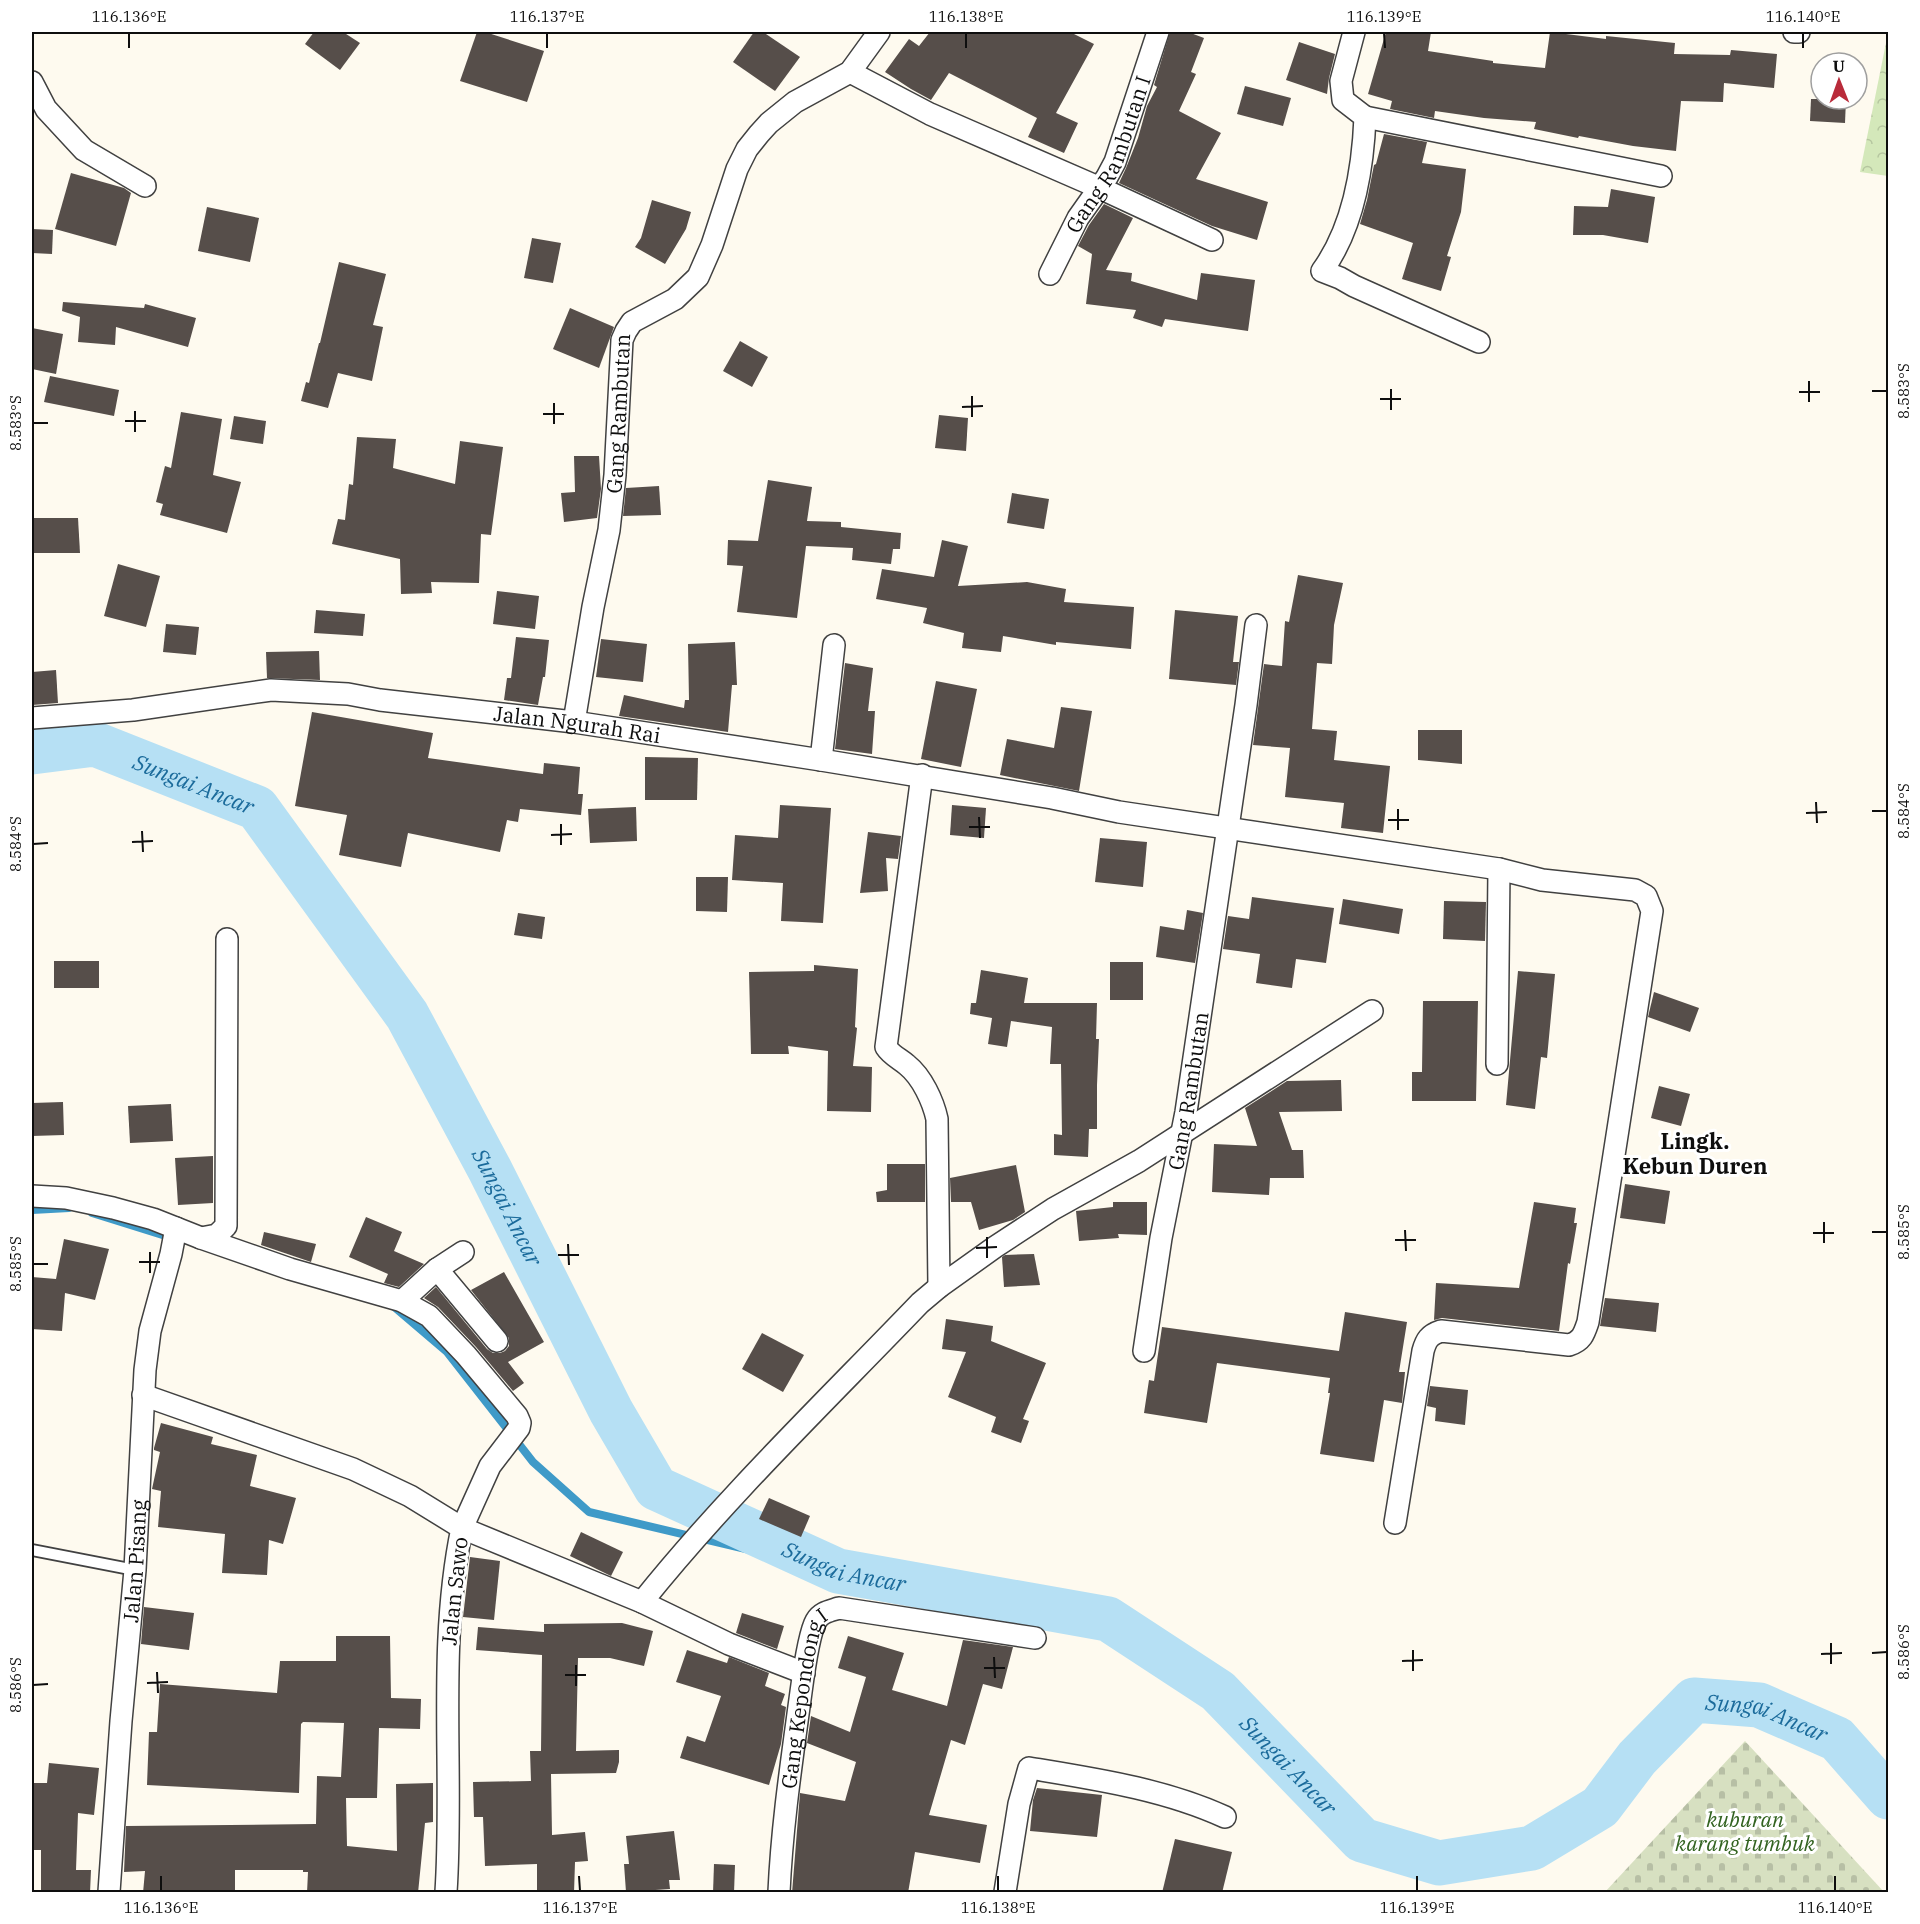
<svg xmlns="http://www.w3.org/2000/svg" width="1920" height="1924" font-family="'IBM Plex Serif',serif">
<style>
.cemetery{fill:url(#cemetery-stones)}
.park{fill:url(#park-crowns)}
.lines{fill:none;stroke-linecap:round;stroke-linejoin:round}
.stream{stroke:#3f9ac8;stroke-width:8}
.river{stroke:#b6e0f4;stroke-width:45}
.building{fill:#564e4a}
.service-casing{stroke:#414141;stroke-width:14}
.minor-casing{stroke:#414141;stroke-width:24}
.service{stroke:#fff;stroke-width:10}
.minor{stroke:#fff;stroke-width:21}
.ticks{fill:none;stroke:#0e0e0e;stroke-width:2}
.labels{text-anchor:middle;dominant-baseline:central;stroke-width:6;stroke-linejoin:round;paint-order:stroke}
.street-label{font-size:21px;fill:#0e0e0e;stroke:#fff}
.park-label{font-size:21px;font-style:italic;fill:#326320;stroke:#fff}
.water-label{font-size:22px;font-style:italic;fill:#1b6b9b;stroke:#fff}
.neighbourhood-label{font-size:22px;font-weight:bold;fill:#0e0e0e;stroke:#fff}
.neatline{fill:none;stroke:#0e0e0e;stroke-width:2}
.ticks-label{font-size:15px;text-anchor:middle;fill:#0e0e0e}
</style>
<defs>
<pattern id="cemetery-stones" width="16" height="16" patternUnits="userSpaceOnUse" patternTransform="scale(1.5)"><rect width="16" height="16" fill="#d7e0c1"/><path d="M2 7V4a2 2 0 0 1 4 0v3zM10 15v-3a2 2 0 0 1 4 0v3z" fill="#b7bfa5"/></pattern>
<pattern id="park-crowns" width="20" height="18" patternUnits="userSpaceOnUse" patternTransform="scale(1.5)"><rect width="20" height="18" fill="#d4e8ba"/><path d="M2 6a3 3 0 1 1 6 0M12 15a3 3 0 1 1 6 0" fill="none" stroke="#b5c69f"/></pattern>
</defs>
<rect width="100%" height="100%" fill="#fefaef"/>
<polygon class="cemetery" points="1745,1741 1884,1892 1605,1892"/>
<polygon class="park" points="1888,33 1888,176 1860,172"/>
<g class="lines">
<g class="stream">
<polyline points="32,1210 69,1208"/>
<polyline points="92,1213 172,1238"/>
<polyline points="393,1306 447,1352 533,1462 589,1512 838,1571"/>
</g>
<path class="river" id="s1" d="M32 752 95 744 257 808 407 1015 490 1170 611 1411 656 1488 838 1571 1108 1619 1218 1691 1362 1840 1439 1863 1532 1848 1600 1807 1637 1758 1694 1700 1759 1705 1837 1739 1888 1797"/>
</g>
<g class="building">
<polygon points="314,32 343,32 360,43 340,70 305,44"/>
<polygon points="477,32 485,32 544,51 527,102 460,81"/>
<polygon points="754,32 763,32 800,57 775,91 733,62"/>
<polygon points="930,32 1070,32 1094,44 1056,113 1078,123 1064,153 1028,137 1037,118 949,73 931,100 911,89 885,72 909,39 919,46"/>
<polygon points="1170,32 1188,32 1204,38 1191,72 1196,74 1179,111 1221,133 1196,179 1268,202 1257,240 1212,226 1119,183 1126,168 1138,138 1147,106 1157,87 1154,85"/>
<polygon points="1386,32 1431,32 1428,51 1493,61 1493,63 1545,68 1550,32 1606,39 1606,36 1675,43 1674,54 1730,55 1731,50 1777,54 1774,88 1724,83 1723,102 1681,101 1676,151 1633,146 1579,136 1578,138 1534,129 1536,122 1484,118 1435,111 1434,118 1390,109 1392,101 1368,94"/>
<polygon points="1299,42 1335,54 1329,78 1327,94 1286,80"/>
<polygon points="1245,86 1291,98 1283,126 1237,114"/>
<polygon points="1811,99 1846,99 1845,123 1810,121"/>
<polygon points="1384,134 1427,142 1422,163 1466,169 1461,212 1447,256 1451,257 1441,291 1402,279 1413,243 1360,224 1367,200 1374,165 1376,164"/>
<polygon points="71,173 124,188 131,193 116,246 55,229"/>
<polygon points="1611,189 1655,197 1648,243 1603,235 1573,235 1574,206 1608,207"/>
<polygon points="652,200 691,212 686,229 665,264 635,247 641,238"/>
<polygon points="1104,204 1133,218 1106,270 1132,273 1131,281 1197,300 1201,273 1255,280 1248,331 1165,319 1162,327 1133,318 1136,310 1086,304 1092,254 1078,246 1089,225"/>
<polygon points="207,207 259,218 250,262 198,251"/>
<polygon points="32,229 53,230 52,254 32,253"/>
<polygon points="532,238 561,243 553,283 524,278"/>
<polygon points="339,262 386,274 373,325 383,327 372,381 338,373 328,408 301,401 306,382 309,383 319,343 320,343"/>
<polygon points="63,302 144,308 145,304 196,318 188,347 116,327 115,345 78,342 80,317 62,311"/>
<polygon points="570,308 614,327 599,368 553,349"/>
<polygon points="32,328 63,334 56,374 32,369"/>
<polygon points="740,341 768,357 752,387 723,371"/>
<polygon points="50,376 119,390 114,416 44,402"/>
<polygon points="181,412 222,419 213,475 241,482 227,533 160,515 163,504 156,502 165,466 171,468"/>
<polygon points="939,415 968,418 966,451 935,448"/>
<polygon points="234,416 266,421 263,444 230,439"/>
<polygon points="357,437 396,439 393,468 455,484 460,441 503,447 491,535 481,534 479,583 431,582 432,593 401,594 400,559 332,544 338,519 345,520 349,484 353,485"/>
<polygon points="574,456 599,456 601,489 597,518 564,522 561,493 575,492"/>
<polygon points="768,480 812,487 807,521 841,522 841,527 901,533 900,549 893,549 891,564 852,560 853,548 806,546 797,618 737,612 743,566 727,565 728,540 758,541"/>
<polygon points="659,486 661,515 623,516 626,488"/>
<polygon points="1012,493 1049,499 1044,529 1007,523"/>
<polygon points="32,518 78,518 80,553 32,553"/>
<polygon points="942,540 968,546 958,586 1027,582 1066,589 1064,602 1134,607 1131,649 1056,642 1056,645 1003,636 1001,652 962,648 964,633 923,623 927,608 876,599 882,569 934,577"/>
<polygon points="118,564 160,576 146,627 104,616"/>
<polygon points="1298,575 1343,583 1334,625 1332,664 1317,663 1312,729 1337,731 1334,760 1390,766 1383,833 1341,828 1344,803 1285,797 1290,748 1253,745 1264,664 1282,666 1285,621 1289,622"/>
<polygon points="497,591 539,596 535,629 493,624"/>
<polygon points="316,610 365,614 363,636 314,633"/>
<polygon points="1175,610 1238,616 1233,662 1239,662 1236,685 1169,679"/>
<polygon points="166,624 199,627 196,655 163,652"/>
<polygon points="516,637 549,640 545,677 543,677 538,705 504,700 507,678 511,678"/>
<polygon points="601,639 647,644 643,682 596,677"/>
<polygon points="735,642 737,685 732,685 728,732 619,716 624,695 684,708 685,700 689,700 688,644"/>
<polygon points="319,651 320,680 267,678 266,652"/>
<polygon points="845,663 873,668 868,711 875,711 872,754 835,749"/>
<polygon points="56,670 58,703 32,705 32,672"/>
<polygon points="936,681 977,689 961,767 921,759"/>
<polygon points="1061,707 1092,711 1079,791 1000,775 1007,739 1054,748"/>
<polygon points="312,712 433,733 428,758 543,774 544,763 580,767 578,794 583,794 581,815 520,809 518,822 507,820 500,852 408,833 401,867 339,855 347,815 295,806"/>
<polygon points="1418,730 1462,730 1462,764 1418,760"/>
<polygon points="645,757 698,758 697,800 645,800"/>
<polygon points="780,805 831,808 823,923 781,921 783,883 732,880 735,835 778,838"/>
<polygon points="952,805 986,808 984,838 950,835"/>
<polygon points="636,807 637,841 590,843 588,809"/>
<polygon points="868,832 901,836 898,859 886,858 888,891 860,893"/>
<polygon points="1100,838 1147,842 1143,887 1095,882"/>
<polygon points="696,877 728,877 727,912 696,911"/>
<polygon points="1252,897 1334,908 1326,963 1296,959 1292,988 1256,983 1260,954 1223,949 1228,916 1249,919"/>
<polygon points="1343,899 1403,909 1399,934 1339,924"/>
<polygon points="1444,901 1486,902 1485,941 1443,939"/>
<polygon points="1187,910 1203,913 1195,963 1156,957 1160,926 1184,930"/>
<polygon points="518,913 545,917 542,939 514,935"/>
<rect x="54" y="961" width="45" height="27"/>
<rect x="1110" y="962" width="33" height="38"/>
<polygon points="814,965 858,969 855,1027 857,1028 853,1066 872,1067 871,1112 827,1111 828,1051 788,1046 789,1054 751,1054 749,972 814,971"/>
<polygon points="981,970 1028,978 1024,1003 1097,1003 1096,1039 1099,1039 1097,1085 1097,1129 1089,1129 1088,1157 1054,1155 1054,1134 1062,1135 1061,1064 1050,1064 1052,1027 1011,1021 1007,1047 988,1044 992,1018 970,1014 971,1003 976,1003"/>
<polygon points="1518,971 1555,974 1547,1058 1541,1057 1535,1109 1506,1105"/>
<polygon points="1654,992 1699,1008 1690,1032 1648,1017"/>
<polygon points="1423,1001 1478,1001 1476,1101 1412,1101 1412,1072 1422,1072"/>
<polygon points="1341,1080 1342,1111 1279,1112 1292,1150 1303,1150 1304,1178 1270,1178 1269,1195 1212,1192 1214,1144 1257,1146 1245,1108 1287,1081"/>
<polygon points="1659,1086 1690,1094 1681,1126 1651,1118"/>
<polygon points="63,1102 64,1135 32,1136 32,1103"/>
<polygon points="171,1104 173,1141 130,1143 128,1106"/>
<polygon points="213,1156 213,1203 178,1205 175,1158"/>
<polygon points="887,1164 925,1164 925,1202 877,1202 876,1192 887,1190"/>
<polygon points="1016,1165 1025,1212 1013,1220 979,1230 971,1202 951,1202 950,1178"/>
<polygon points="1625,1184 1670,1191 1665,1224 1620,1218"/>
<polygon points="1113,1202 1147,1202 1147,1235 1118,1234 1119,1238 1079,1241 1076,1211 1113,1207"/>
<polygon points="1534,1202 1576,1208 1574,1223 1577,1223 1570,1264 1568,1263 1559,1331 1442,1318 1434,1320 1436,1283 1519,1288"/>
<polygon points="366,1217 402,1232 394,1251 424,1264 399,1287 384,1283 388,1274 349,1257"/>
<polygon points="264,1232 316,1244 311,1262 261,1245"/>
<polygon points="64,1239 109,1249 95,1300 65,1293 62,1331 32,1329 32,1277 56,1279"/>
<polygon points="1034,1254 1040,1285 1004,1287 1002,1257 1005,1255"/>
<polygon points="504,1272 544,1342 508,1362 524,1383 513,1391 476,1347 438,1307 424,1298 436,1287 487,1349 493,1353 500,1353 505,1351 509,1346 509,1338 471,1290"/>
<polygon points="1605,1298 1659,1303 1656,1332 1600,1326"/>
<polygon points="1345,1312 1407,1322 1399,1372 1405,1372 1402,1403 1384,1400 1374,1462 1320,1454 1330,1393 1328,1393 1330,1378 1217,1363 1207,1423 1144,1413 1149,1380 1154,1381 1162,1327 1339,1351"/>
<polygon points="946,1319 993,1326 991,1341 1046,1363 1023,1419 1029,1421 1021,1443 991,1432 996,1417 948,1397 966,1352 942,1349"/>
<polygon points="762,1333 804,1355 783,1392 742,1369"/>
<polygon points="1430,1386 1468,1390 1465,1425 1435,1421 1436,1408 1427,1406"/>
<polygon points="161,1423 213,1437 211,1444 257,1455 250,1486 296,1498 283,1544 269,1540 267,1575 222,1573 225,1534 158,1527 161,1491 152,1489 160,1452 154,1450 154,1448"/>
<polygon points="769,1498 810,1516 801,1537 759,1519"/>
<polygon points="581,1532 623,1552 611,1576 570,1556"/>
<polygon points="470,1557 500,1561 494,1620 463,1617"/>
<polygon points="144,1607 194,1613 189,1650 141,1644"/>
<polygon points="742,1613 784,1626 777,1649 736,1633"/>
<polygon points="622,1623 653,1631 644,1666 610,1658 578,1658 576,1751 619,1750 619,1762 616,1773 551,1774 552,1835 585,1832 588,1861 575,1862 574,1893 537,1893 537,1864 485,1866 483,1817 474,1817 473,1782 531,1781 530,1751 541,1751 542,1655 476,1650 478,1627 544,1632 544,1624"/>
<polygon points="336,1636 390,1636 391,1698 421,1699 420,1729 379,1728 377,1798 346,1798 347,1846 397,1851 396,1784 433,1783 433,1822 425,1823 418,1893 307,1893 308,1872 303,1872 303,1870 235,1870 235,1893 143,1893 145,1871 124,1872 126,1826 316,1824 317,1776 341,1777 344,1723 303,1722 301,1724 299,1793 147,1785 149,1732 157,1732 160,1684 277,1693 280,1661 336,1661"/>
<polygon points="848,1636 904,1653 892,1690 947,1706 963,1640 1013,1647 1002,1689 983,1684 965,1745 951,1740 929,1815 987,1825 980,1863 915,1852 908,1893 792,1893 800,1793 845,1801 856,1762 807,1743 811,1716 850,1732 866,1677 838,1668"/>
<polygon points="687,1650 727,1663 729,1657 769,1673 765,1686 785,1694 781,1705 786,1707 781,1744 769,1785 680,1758 687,1736 705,1742 721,1696 676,1682"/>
<polygon points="49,1763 99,1768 94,1815 78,1813 76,1870 91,1870 90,1893 41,1893 41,1850 32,1850 32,1783 47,1783"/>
<polygon points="1037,1788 1102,1795 1097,1837 1030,1831 1033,1800"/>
<polygon points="674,1831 680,1880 669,1880 670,1889 626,1892 624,1864 629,1864 626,1836"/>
<polygon points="1175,1839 1232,1852 1222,1893 1162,1893"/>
<polygon points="714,1864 735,1865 734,1893 713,1893"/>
</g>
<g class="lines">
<g class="service-casing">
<polyline id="service" points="32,1550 135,1570"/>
</g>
<g class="minor-casing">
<g id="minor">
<path d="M1354 32 1341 81 1343 100 1365 117C1363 169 1354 227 1322 271L1340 278 1354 286 1479 342"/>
<polyline points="1794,32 1799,32"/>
<polyline points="850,72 930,114 1100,188 1212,240"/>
<polyline points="32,82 46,109 84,150 145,186"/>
<polyline points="1365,117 1661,176"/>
<path id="s2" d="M1050 274 1078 218 1107 177 1115 162 1158 32"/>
<path id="s3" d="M32 718 133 710 271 690 348 694 380 700 574 722 821 760 1052 798 1119 812 1499 869 1542 880 1635 890 1646 896 1652 911 1588 1322C1584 1334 1582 1341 1569 1345L1441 1331C1429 1335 1426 1340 1423 1351L1395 1523"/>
<path id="s4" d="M574 722 593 607 609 530 615 475 622 340 626 331 632 322 675 299 698 277 712 245 737 169 747 149 759 134 769 123 795 102 850 72 879 32"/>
<polyline points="821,760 834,645"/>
<path d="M922 775 886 1047C891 1055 900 1059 907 1065 922 1077 933 1101 937 1119L939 1287"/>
<polyline points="1497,1064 1499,869"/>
<polyline points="32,1196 66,1198 113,1208 153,1219 201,1238 290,1269 402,1301 429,1316 466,1355 517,1416 520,1423 519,1428 490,1466 462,1528 642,1602 729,1644 804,1673"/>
<polyline points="201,1238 217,1235 226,1226 227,939"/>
<polyline points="437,1269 497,1341"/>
<polyline points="402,1301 437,1269 463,1252"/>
<path id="s5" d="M1144 1351 1161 1238 1186 1112 1246 705 1256 625"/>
<path d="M143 1395 353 1469 410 1496 462 1528C437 1648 454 1771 446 1892"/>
<path d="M642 1602C727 1496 826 1401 920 1303L939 1287 995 1247 1053 1209 1139 1161 1372 1011"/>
<path id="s6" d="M109 1892 121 1721 135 1570 145 1370 150 1331 171 1254 176 1228"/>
<path id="s7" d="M779 1892C782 1825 792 1759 801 1692 803 1677 809 1633 816 1621 821 1612 830 1611 839 1608L1035 1638"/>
<path d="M1005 1892 1019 1804 1029 1768C1095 1779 1164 1789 1225 1817"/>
</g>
</g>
<use href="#service" class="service"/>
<use href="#minor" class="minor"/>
</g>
<path class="ticks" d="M129 33V48M547 33V48M966 33V48M1384 33 1385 48M1803 33V48M1809 381V402M1391 389V410M1872 391H1887M1799 392H1820M972 396V417M1380 399H1401M554 403V424M962 407 983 406M135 411V432M543 414H564M125 421H146M33 423H48M1816 802 1817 823M1398 809V830M1872 811H1887M1806 813 1827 812M979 817 980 838M1388 820H1409M561 824V845M969 827H990M142 831 143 852M551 835 572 834M132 842 153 841M33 844 48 843M1824 1222V1243M1405 1230 1406 1251M1872 1232H1887M1813 1233H1834M987 1237V1258M1395 1240H1416M568 1244 569 1265M976 1248 997 1247M150 1252V1273M558 1255H579M139 1262H160M33 1264H48M1831 1643V1664M1413 1650V1671M1872 1653 1887 1652M1821 1654 1842 1653M994 1657 995 1678M1402 1661 1423 1660M576 1665V1686M984 1668H1005M157 1672 158 1693M565 1675H586M147 1683 168 1682M33 1685 48 1684M161 1876V1891M579 1876 580 1891M998 1876V1891M1417 1876V1891M1835 1876V1891"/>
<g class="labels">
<g class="street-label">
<text stroke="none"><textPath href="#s2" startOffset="134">Gang Rambutan I</textPath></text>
<text stroke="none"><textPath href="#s4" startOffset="312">Gang Rambutan</textPath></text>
<text stroke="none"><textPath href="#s3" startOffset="549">Jalan Ngurah Rai</textPath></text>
<text stroke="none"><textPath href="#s5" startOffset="264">Gang Rambutan</textPath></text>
<text stroke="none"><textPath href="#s6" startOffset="332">Jalan Pisang</textPath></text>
<text transform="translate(454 1591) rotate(-84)">Jalan Sawo</text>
<text stroke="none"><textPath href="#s7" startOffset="195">Gang Kepondong I</textPath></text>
</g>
<g class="park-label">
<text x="1745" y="1819">kuburan<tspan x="1745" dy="24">karang tumbuk</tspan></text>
</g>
<g class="water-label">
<text stroke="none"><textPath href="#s1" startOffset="170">Sungai Ancar</textPath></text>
<text stroke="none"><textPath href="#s1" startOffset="710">Sungai Ancar</textPath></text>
<text stroke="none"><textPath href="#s1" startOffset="1233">Sungai Ancar</textPath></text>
<text stroke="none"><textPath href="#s1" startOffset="2313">Sungai Ancar</textPath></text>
<text stroke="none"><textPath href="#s1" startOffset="1736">Sungai Ancar</textPath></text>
</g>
<g class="neighbourhood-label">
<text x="1695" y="1140">Lingk.<tspan x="1695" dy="25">Kebun Duren</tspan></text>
</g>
</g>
<rect width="1920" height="1924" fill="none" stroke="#ffffff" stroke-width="66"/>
<g transform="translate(1839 81) rotate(359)"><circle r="28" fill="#ffffff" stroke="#9f9f9f" stroke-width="1.5"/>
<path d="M0-4.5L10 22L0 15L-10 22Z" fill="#b92b3a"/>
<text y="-9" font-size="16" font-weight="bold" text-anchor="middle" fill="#0e0e0e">U</text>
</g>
<rect x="33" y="33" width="1854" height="1858" class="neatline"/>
<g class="ticks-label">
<text x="129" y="22">116.136°E</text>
<text x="547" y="22">116.137°E</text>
<text x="966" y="22">116.138°E</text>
<text x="1384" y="22">116.139°E</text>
<text x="1803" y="22">116.140°E</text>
<text transform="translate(1904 391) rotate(-90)" y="5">8.583°S</text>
<text transform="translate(16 423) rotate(-90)" y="5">8.583°S</text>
<text transform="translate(1904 811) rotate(-90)" y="5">8.584°S</text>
<text transform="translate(16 844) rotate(-90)" y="5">8.584°S</text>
<text transform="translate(1904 1232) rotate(-90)" y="5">8.585°S</text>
<text transform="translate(16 1264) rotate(-90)" y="5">8.585°S</text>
<text transform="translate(1904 1652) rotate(-90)" y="5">8.586°S</text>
<text transform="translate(16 1685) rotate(-90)" y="5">8.586°S</text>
<text x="161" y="1913">116.136°E</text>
<text x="580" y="1913">116.137°E</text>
<text x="998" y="1913">116.138°E</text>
<text x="1417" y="1913">116.139°E</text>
<text x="1835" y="1913">116.140°E</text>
</g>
</svg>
